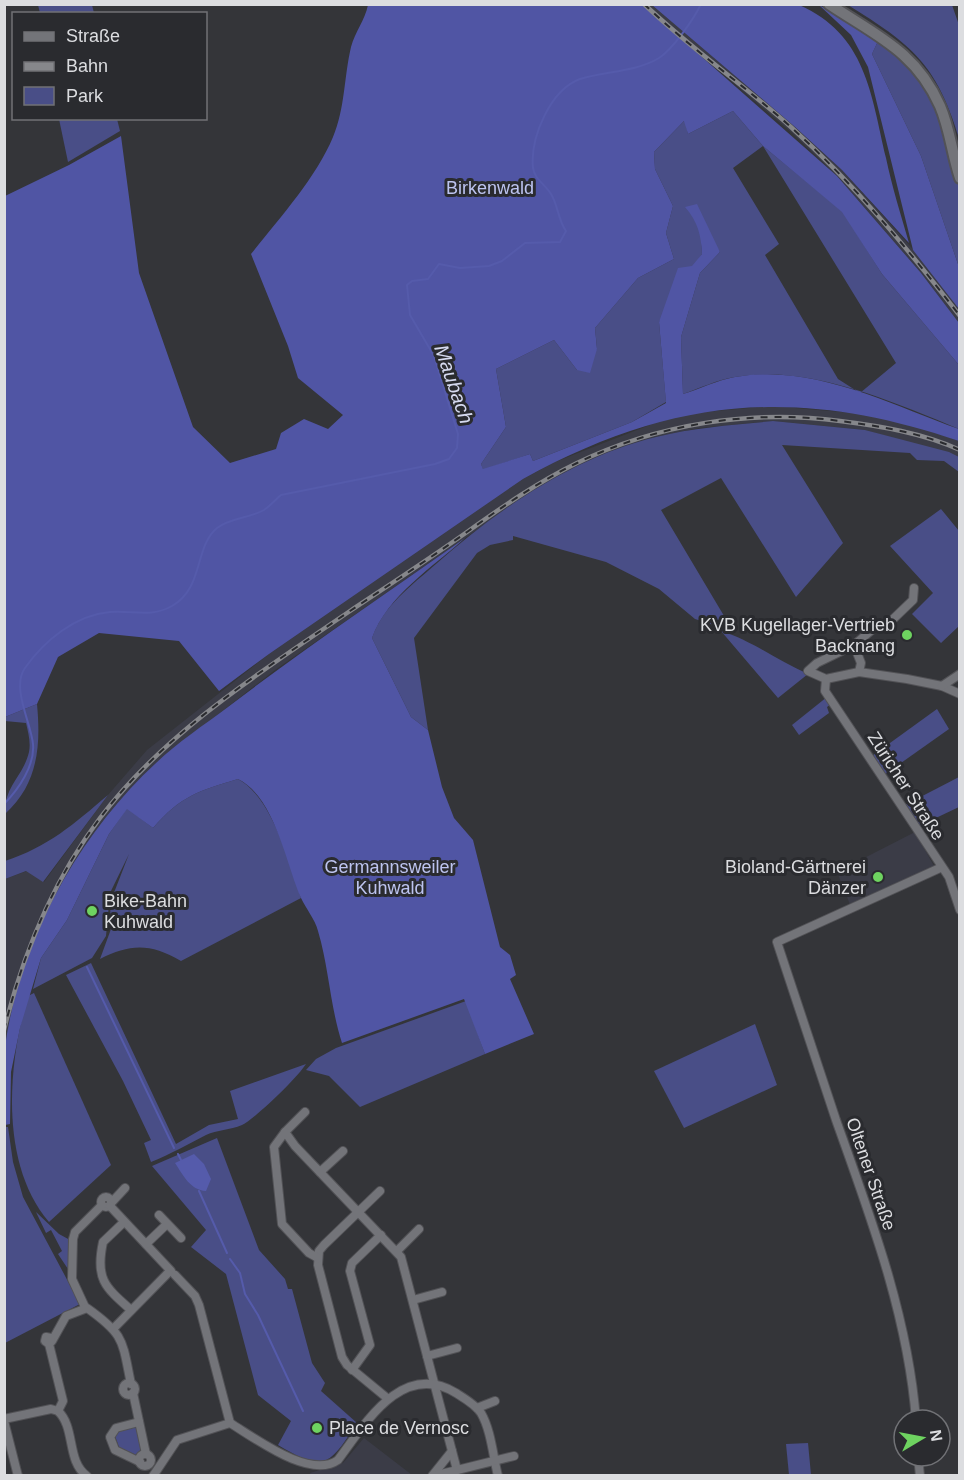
<svg xmlns="http://www.w3.org/2000/svg" width="964" height="1480" font-family="Arial,sans-serif">
<style>
.built{fill:#3b3c47}
.green{fill:#494e87;fill-rule:evenodd}
.forest{fill:#5055a4}
.water{fill:#555bab}
.lines{fill:none;stroke-linecap:round;stroke-linejoin:round}
.stream{stroke:#555bab;stroke-width:2}
.street-casing{stroke:#525256;stroke-width:10}
.secondary-casing{stroke:#525256;stroke-width:14}
.street{stroke:#737479;stroke-width:8}
.secondary{stroke:#737479;stroke-width:10}
.rail-casing{stroke:#86878b;stroke-width:4.5}
.rail{stroke:#2a2b2f;stroke-width:2;stroke-dasharray:7;stroke-linecap:butt}
.poi-dot{fill:#6ed360;stroke:#2a2b2f;stroke-width:2}
.labels{text-anchor:middle;dominant-baseline:central;stroke-width:6;stroke-linejoin:round;paint-order:stroke}
.park-label{font-size:18px;fill:#bdc4f0;stroke:#2a2b2f}
.poi-label{font-size:18px;fill:#dcdde0;stroke:#2a2b2f;text-anchor:end}
.street-label{font-size:18px;fill:#dcdde0;stroke:#2a2b2f}
.water-label{font-size:20px;font-style:italic;fill:#d6daf0;stroke:#2a2b2f}
</style>
<rect width="100%" height="100%" fill="#343539"/>
<g class="built">
<polygon points="642,5 652,5 769,104 842,170 927,265 959,309 959,323 921,273 837,176 791,132"/>
<polygon points="772,406 865,414 922,428 959,441 959,457 865,430 773,421 699,428 655,437 571,470 533,491 275,670 156,763 98,829 59,890 30,955 5,1049 5,879 27,871 44,882 108,795 147,750 269,654 523,479 555,462 660,421 693,413"/>
<polygon points="915,832 934,866 923,875 851,907 837,872"/>
<polygon points="364,1438 412,1475 311,1475 310,1473 343,1463"/>
</g>
<g class="green">
<polygon points="38,5 92,5 94,13 40,13"/>
<path d="M848 5H952L959 25V138C936 63 912 45 848 5Z"/>
<polygon points="879,39 915,71 938,108 959,188 959,267 921,156 872,54"/>
<path d="M733 111 763 146 843 212 882 274 959 365V429C893 402 808 364 735 377 717 380 700 388 683 394L681 337 700 273 720 252 693 216 701 233 702 254 659 322 666 402 632 422 533 461 530 454 483 470 481 464 506 427 496 369 554 340 577 370 597 349 595 328 638 278 674 259 666 233 673 206 655 169 654 152 685 120 688 134ZM763 146 896 363 860 393 838 379 765 255 779 244 733 168Z"/>
<polygon points="59,119 117,119 120,131 68,162"/>
<path d="M773 421 865 430 949 452 959 457V472L944 461 917 460 910 453 782 445 843 543 796 597 721 478 661 510 733 631 695 619 659 589 606 562 513 536V540L490 545 477 553 414 638 428 730 411 717 372 638C383 606 411 586 436 564 498 509 574 457 656 437 695 427 734 425 773 421Z"/>
<polygon points="941,509 959,531 959,626 941,643 912,614 933,593 890,546"/>
<path d="M721 631C753 641 778 661 808 674L778 698Z"/>
<polygon points="827,697 831,704 827,707 829,713 799,735 792,725"/>
<path d="M37 704C41 746 38 784 5 814 4 786 23 777 29 752 31 742 28 732 26 723L5 721V717Z"/>
<polygon points="937,709 949,729 884,775 872,756"/>
<polygon points="959,777 959,807 919,826 905,805"/>
<path d="M238 779C272 797 290 864 301 898L181 961C150 943 130 944 100 959L111 929 110 903 129 854 110 893 106 936 92 958 33 989 41 958 67 920 109 834 127 808 153 828C181 796 198 791 238 779Z"/>
<path d="M108 795 43 882 26 871 5 879V861C48 847 74 824 108 795Z"/>
<path d="M91 963 176 1144 209 1125 238 1119 230 1091 306 1064C298 1077 256 1118 242 1125 230 1130 217 1130 206 1135 188 1144 171 1154 151 1162L144 1143 151 1140 123 1081 66 975Z"/>
<path d="M34 993 111 1165 49 1222C0 1165 7 1066 28 996Z"/>
<polygon points="466,1001 485,1054 360,1107 329,1076 306,1070 316,1059 336,1048"/>
<polygon points="755,1024 777,1085 684,1128 654,1071"/>
<polygon points="4,1127 8,1127 13,1162 23,1197 80,1304 5,1343"/>
<path d="M217 1138 259 1250 285 1279 288 1289H292L312 1363 325 1383 321 1391 357 1423C329 1466 325 1473 278 1445L291 1421 258 1395 226 1274 191 1247 206 1230 152 1166Z"/>
<polygon points="36,1212 59,1234 70,1240 70,1272 58,1254 62,1251 51,1230 46,1233"/>
<polygon points="136,1426 142,1450 136,1455 119,1447 115,1436 117,1429"/>
<polygon points="808,1443 811,1475 789,1475 786,1444"/>
</g>
<g class="forest">
<path d="M368 5H643L837 176 921 273 959 323V365L882 274 842 212 763 146 733 111 688 134 684 121 654 152 655 169 673 206 666 233 674 259 638 278 595 328 597 349 590 373 577 370 554 340 496 369 506 427 481 464 483 469 530 454 533 461 632 422 666 403 659 322 678 268 692 266 702 254C701 235 698 222 685 207L697 204 720 252 700 273 681 337 683 394C700 389 717 380 735 377 812 363 889 404 959 429V441C798 386 672 397 523 479L269 654 219 691 179 641 99 633 58 657 37 704 5 717V196L69 165 121 136 139 273 193 427 230 463 276 449 281 433 304 419 328 429 343 415 298 378 288 346 251 254C278 220 316 178 333 137 345 109 344 77 351 47 355 32 365 20 368 5Z"/>
<path d="M652 5H799C866 34 871 94 886 158 892 187 901 215 909 243L842 170 795 127Z"/>
<polygon points="819,5 879,39 872,54 921,156 959,267 959,309 913,250 868,67 851,35"/>
<path d="M465 538C433 567 387 596 372 638L411 717 428 730 442 787 454 818 473 840 500 947 510 955 516 975 510 979 534 1034 485 1054 464 999 342 1043C330 1006 329 968 318 931 315 919 306 909 301 898 286 864 275 797 238 779 198 791 181 796 153 828L127 809 109 834 67 920 41 958 20 1028 11 1072 10 1124 5 1125C4 1100 1 1072 5 1047 19 942 78 835 156 763 178 742 204 725 228 707 305 648 386 594 465 538Z"/>
</g>
<path class="water" d="M194 1154 204 1164 211 1179 206 1191C190 1190 183 1175 175 1163Z"/>
<g class="lines">
<g class="stream">
<path d="M4 804C19 789 35 765 33 744 31 723 11 687 25 668 44 641 75 615 110 612 132 610 151 618 172 606 204 588 194 547 217 528 230 518 250 518 264 510 270 506 276 499 281 495L435 464 449 459 457 448 458 434 434 356 410 315 407 285 412 281 428 279 439 264 460 268 489 266 502 261 525 243 560 242 566 231C558 220 558 205 551 194 545 184 535 180 533 168 530 138 550 90 580 79 605 71 636 72 659 58 672 50 694 19 701 4"/>
<polyline points="87,967 174,1148"/>
<polyline points="178,1154 181,1160"/>
<polyline points="199,1191 227,1253"/>
<polyline points="230,1259 240,1273 245,1294 258,1315 303,1411"/>
</g>
<g class="street-casing">
<g id="street">
<polyline points="854,645 817,663 808,671 826,679 859,672 907,679 942,686 960,694"/>
<polyline points="859,672 861,663 854,645 879,624 889,623 913,600 914,588"/>
<polyline points="826,679 825,691 949,877 960,910"/>
<polyline points="942,686 960,674"/>
<polyline points="285,1132 305,1112"/>
<polyline points="320,1172 343,1151"/>
<polyline points="380,1191 324,1245 319,1251 318,1265 342,1357 347,1365 387,1398"/>
<circle cx="106" cy="1202" r="5"/>
<polyline points="112,1202 125,1188"/>
<polyline points="110,1206 171,1271"/>
<polyline points="159,1215 181,1238"/>
<path d="M124 1222 103 1242C95 1279 105 1287 131 1310"/>
<polyline points="146,1244 167,1224"/>
<polyline points="397,1251 419,1229"/>
<polyline points="318,1258 309,1253 282,1224 274,1147 285,1132 295,1146 401,1257 452,1451 432,1476"/>
<polyline points="175,1275 195,1296 199,1305 230,1423"/>
<polyline points="413,1300 442,1292"/>
<polyline points="85,1307 72,1279 73,1239 75,1232 102,1205"/>
<polyline points="114,1328 168,1273"/>
<path d="M52 1341 66 1316 87 1308C125 1335 122 1340 131 1384"/>
<polyline points="50,1343 51,1338 46,1337 45,1341 49,1344 63,1401 58,1411"/>
<polyline points="427,1356 457,1348"/>
<polyline points="352,1370 370,1345 350,1271 352,1263 381,1235"/>
<circle cx="129" cy="1389" r="6"/>
<polyline points="133,1393 146,1454"/>
<polyline points="477,1408 495,1401"/>
<path d="M4 1419 51 1409 58 1411C76 1428 66 1461 87 1476"/>
<path d="M916 1420C908 1316 871 1218 836 1120 816 1061 797 1001 777 942L940 868"/>
<polyline points="4,1421 18,1476"/>
<polyline points="139,1422 116,1428 110,1437 115,1450 140,1462"/>
<polyline points="452,1451 457,1470"/>
<circle cx="145" cy="1460" r="6"/>
<polyline points="918,1456 920,1476"/>
<path d="M153 1476 177 1440 230 1423C255 1438 310 1480 338 1460 365 1424 402 1360 456 1393 464 1398 476 1405 481 1413 491 1430 493 1456 498 1476"/>
<polyline points="433,1476 514,1456"/>
</g>
</g>
<g class="secondary-casing">
<path id="secondary" d="M829 4C875 35 916 51 940 106 950 129 952 154 960 178"/>
</g>
<use href="#street" class="street"/>
<use href="#secondary" class="secondary"/>
<g class="rail-casing">
<g id="rail">
<path d="M644 4C691 49 744 85 792 128 854 184 908 249 960 316"/>
<path d="M4 1030C23 953 52 882 100 818 165 732 262 671 350 611 389 585 429 559 467 532 502 507 538 482 577 463 657 424 752 409 840 421 880 426 923 433 960 450"/>
</g>
</g>
<use href="#rail" class="rail"/>
</g>
<g class="poi-dot">
<circle cx="907" cy="635" r="6"/>
<circle cx="878" cy="877" r="6"/>
<circle cx="92" cy="911" r="6"/>
<circle cx="317" cy="1428" r="6"/>
</g>
<g class="labels">
<g class="park-label">
<text x="490" y="188">Birkenwald</text>
<text x="390" y="867">Germannsweiler<tspan x="390" dy="21">Kuhwald</tspan></text>
</g>
<g class="poi-label">
<text x="895" y="625">KVB Kugellager-Vertrieb<tspan x="895" dy="21">Backnang</tspan></text>
<text x="866" y="867">Bioland-Gärtnerei<tspan x="866" dy="21">Dänzer</tspan></text>
<text x="104" y="901" text-anchor="start">Bike-Bahn<tspan x="104" dy="21">Kuhwald</tspan></text>
<text x="329" y="1428" text-anchor="start">Place de Vernosc</text>
</g>
<g class="street-label">
<text transform="translate(906 786) rotate(57)">Züricher Straße</text>
<text transform="translate(871 1174) rotate(71)">Oltener Straße</text>
</g>
<g class="water-label">
<text transform="translate(454 384) rotate(71)">Maubach</text>
</g>
</g>
<rect width="964" height="1480" fill="none" stroke="#dcdde0" stroke-width="12"/>
<rect x="12" y="12" width="195" height="108" fill="#2a2b2f" stroke="#717276" stroke-width="1.5"/>
<rect x="24" y="32" width="30" height="9" fill="#737479" stroke="#717276" stroke-width="1.5"/>
<text x="66" y="42" font-size="18" fill="#dcdde0">Straße</text>
<rect x="24" y="62" width="30" height="9" fill="#86878b" stroke="#717276" stroke-width="1.5"/>
<text x="66" y="72" font-size="18" fill="#dcdde0">Bahn</text>
<rect x="24" y="87" width="30" height="18" fill="#494e87" stroke="#717276" stroke-width="1.5"/>
<text x="66" y="102" font-size="18" fill="#dcdde0">Park</text>
<g transform="translate(922 1438) rotate(80)"><circle r="28" fill="#2a2b2f" stroke="#717276" stroke-width="1.5"/>
<path d="M0-4.5L10 22L0 15L-10 22Z" fill="#6ed360"/>
<text y="-9" font-size="16" font-weight="bold" text-anchor="middle" fill="#dcdde0">N</text>
</g>
</svg>
